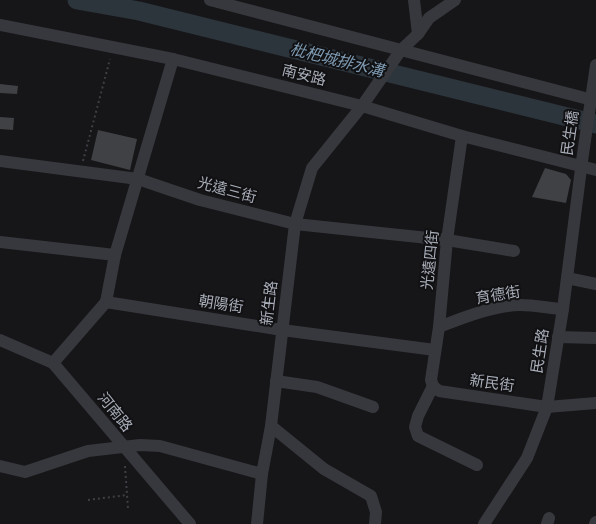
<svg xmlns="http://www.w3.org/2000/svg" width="596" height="524" font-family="Karla,'Noto Sans TC',sans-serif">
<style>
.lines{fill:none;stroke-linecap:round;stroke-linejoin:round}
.river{stroke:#2c353c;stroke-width:19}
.building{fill:#404145}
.path{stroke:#3d3f44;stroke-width:2;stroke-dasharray:2 3;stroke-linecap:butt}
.minor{stroke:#37383d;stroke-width:12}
.labels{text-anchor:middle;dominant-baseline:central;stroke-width:4;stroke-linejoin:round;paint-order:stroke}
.street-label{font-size:15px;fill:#a8adb8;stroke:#111113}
.water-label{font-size:16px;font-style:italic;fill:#7f9bb3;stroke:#111113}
</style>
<rect width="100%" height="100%" fill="#161618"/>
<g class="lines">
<polyline class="river" points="77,0 139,11 596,124"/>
</g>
<g class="building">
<polygon points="0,84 18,86 17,94 0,93"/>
<polygon points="0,117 14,118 13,130 0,129"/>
<polygon points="98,130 137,139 130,170 91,160"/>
<polygon points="545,168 566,174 571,180 566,203 532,197"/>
</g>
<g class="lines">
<g class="path">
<polyline points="83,161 110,59"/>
<polyline points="125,466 128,509"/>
<polyline points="88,500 127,495"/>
</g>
<g class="minor">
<polyline points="210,0 596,101"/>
<polyline points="414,0 418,34"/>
<polyline points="0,25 173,59 362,106 462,136 596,170"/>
<polyline points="0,161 138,179 200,200 295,224 447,240 514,251"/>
<polyline points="0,242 115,255"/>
<polyline points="567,278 596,284"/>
<polyline points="106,302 115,255 173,59"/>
<path d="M439 327C462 318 495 305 520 305 534 305 549 308 563 309"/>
<polyline points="558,337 596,338"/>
<polyline points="0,340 53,363 190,524"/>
<polyline points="53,363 106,302 282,330 435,350"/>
<polyline points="276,381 317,387 373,407"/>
<polyline points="433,386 431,380 439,327 447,240 462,136"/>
<polyline points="433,386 439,391 547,407 596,403"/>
<polyline points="433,386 418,416 415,427 418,436 477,465"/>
<polyline points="271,426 324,469 371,496 376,512 375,524"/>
<polyline points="0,466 25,472 88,451 140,445 160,446 262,474"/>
<polyline points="257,524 262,474 271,426 295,224 312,168 362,106 401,50 418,34 429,18 455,0"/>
<polyline points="484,524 527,458 547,407 563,309 582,161 596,65"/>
<polyline points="547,524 549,518"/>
<polyline points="595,524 596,522"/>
</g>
</g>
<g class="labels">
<g class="street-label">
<text transform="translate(304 75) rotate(14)">南安路</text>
<text transform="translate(570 133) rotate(-82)">民生橋</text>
<text transform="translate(227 190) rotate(15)">光遠三街</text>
<text transform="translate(430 260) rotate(-84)">光遠四街</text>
<text transform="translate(498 295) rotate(-9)">育德街</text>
<text transform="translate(269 303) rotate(-83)">新生路</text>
<text transform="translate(221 304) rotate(9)">朝陽街</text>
<text transform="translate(540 351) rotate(-81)">民生路</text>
<text transform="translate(492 383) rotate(8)">新民街</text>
<text transform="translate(115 412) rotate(51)">河南路</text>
</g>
<g class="water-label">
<text transform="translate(337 60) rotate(14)">枇杷城排水溝</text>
</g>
</g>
</svg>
